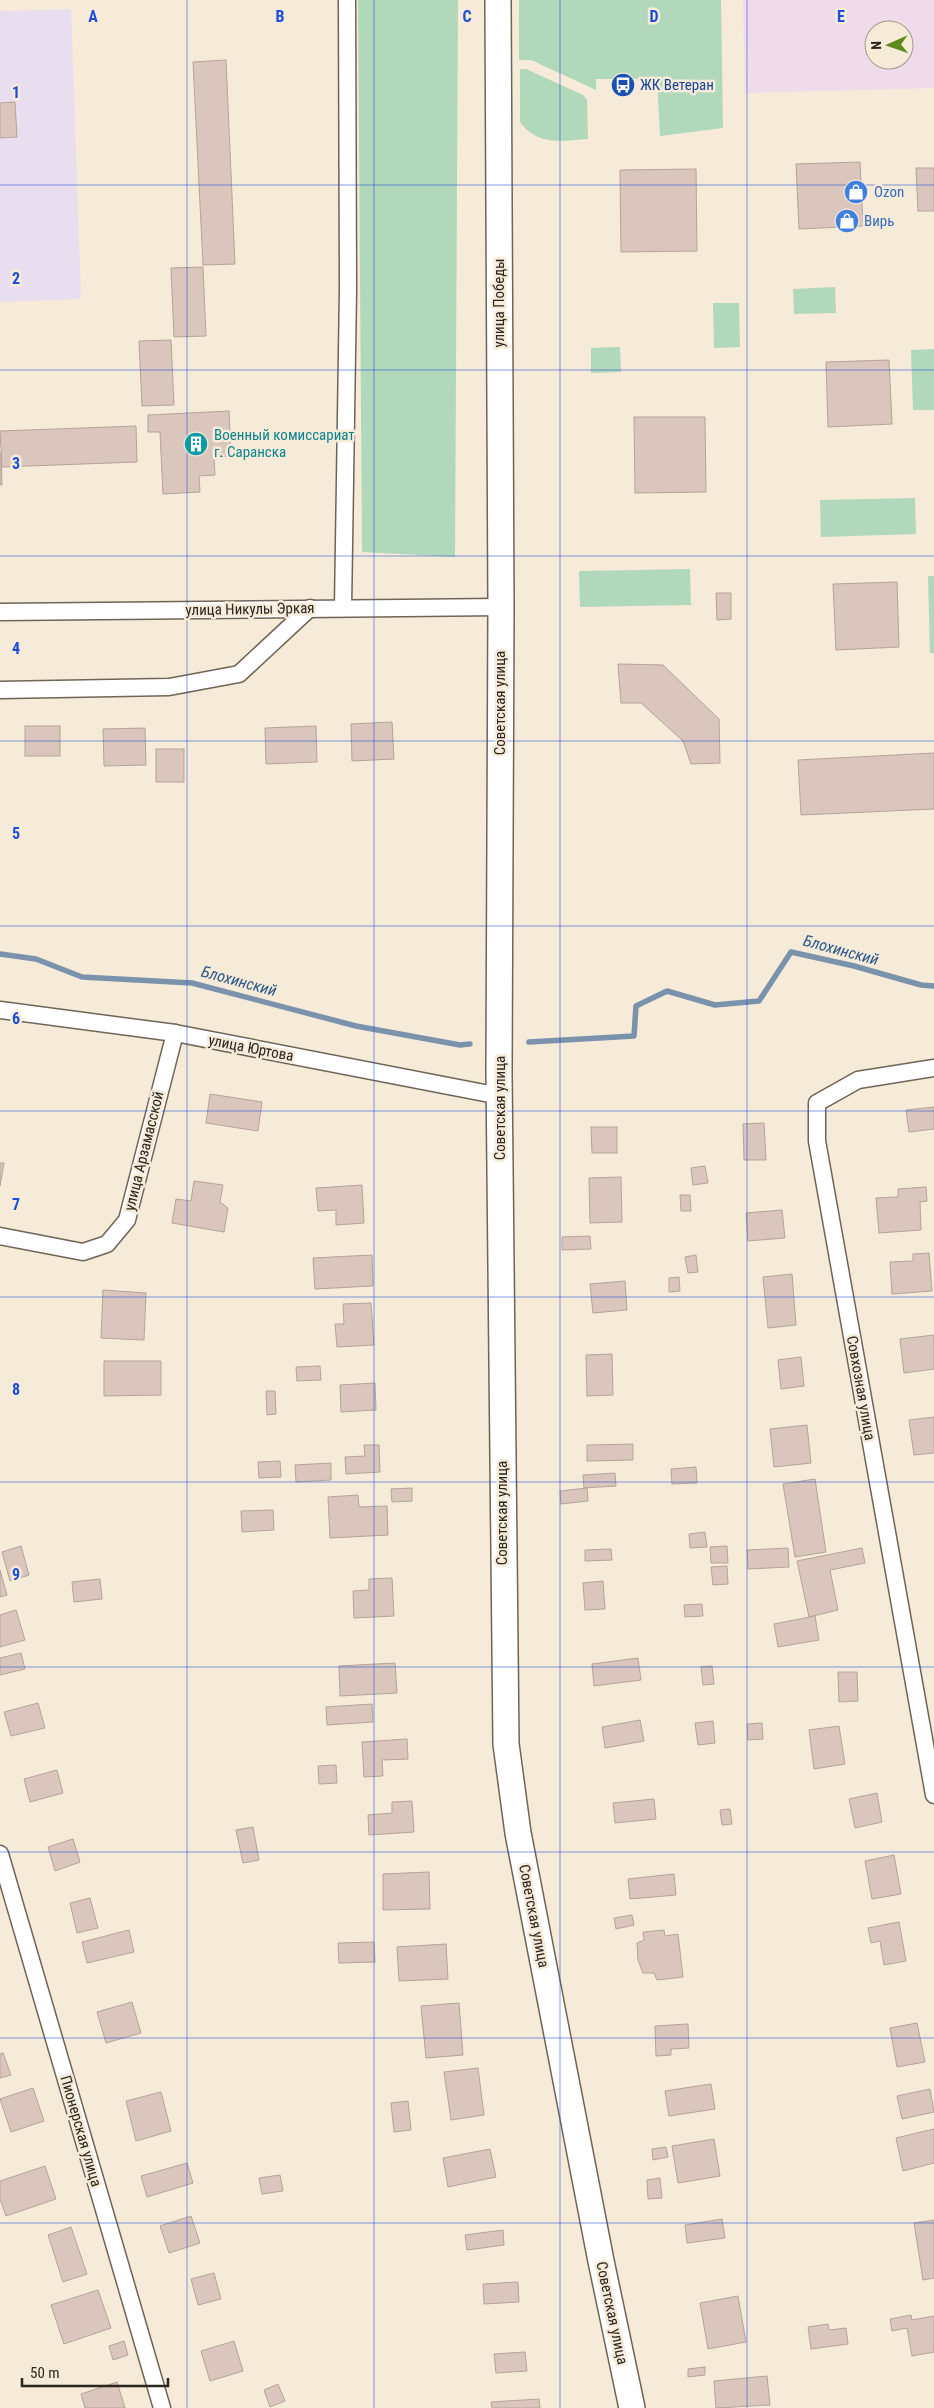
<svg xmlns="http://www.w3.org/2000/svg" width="934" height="2408" font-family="'Roboto Condensed',sans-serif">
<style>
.education{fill:#e9ddf0}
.medical{fill:#efdbea;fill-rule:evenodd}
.green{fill:#b1d8bb}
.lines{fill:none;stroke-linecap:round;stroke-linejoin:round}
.stream{stroke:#7a92ab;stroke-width:5.5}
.building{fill:#dac6bc;stroke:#b5a399}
.street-casing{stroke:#6f6456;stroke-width:19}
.primary-casing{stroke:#6f6456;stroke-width:28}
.street{stroke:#fff;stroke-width:16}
.primary{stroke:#fff;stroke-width:25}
.grid{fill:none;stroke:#1d4ed8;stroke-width:1;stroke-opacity:0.55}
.labels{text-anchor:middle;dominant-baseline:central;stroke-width:5;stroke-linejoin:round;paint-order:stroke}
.transit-label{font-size:15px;fill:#164399;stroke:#f6ead9;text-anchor:start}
.shop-label{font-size:15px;fill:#366cbe;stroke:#f6ead9;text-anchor:start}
.street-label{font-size:15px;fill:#2a251f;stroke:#f6ead9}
.culture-label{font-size:15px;fill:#0d838f;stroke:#f6ead9;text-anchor:start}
.water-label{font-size:16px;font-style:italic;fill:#28588a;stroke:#f6ead9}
.grid-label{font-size:16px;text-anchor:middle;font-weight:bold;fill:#1d4ed8;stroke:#f6ead9;stroke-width:5;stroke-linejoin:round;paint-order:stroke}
</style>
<rect width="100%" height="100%" fill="#f6ead9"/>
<polygon class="education" points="71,9 81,299 0,302 0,11"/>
<path class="medical" d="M743 0H934V88L745 93ZM874 30H904V60H874Z"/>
<g class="green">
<polygon points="358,0 458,0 455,557 362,552"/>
<polygon points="519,0 721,0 723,128 660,136 657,79 596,79 596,90 531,60 519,60"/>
<path d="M520 69H526L583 95 587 100 588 139C561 141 538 146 520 122Z"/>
<polygon points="835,287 836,313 794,314 793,289"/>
<polygon points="713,303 739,303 740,347 714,348"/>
<polygon points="620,347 621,372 591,373 591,348"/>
<polygon points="934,349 934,410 913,410 911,350"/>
<polygon points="915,498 916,534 821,537 820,500"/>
<polygon points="690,569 691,605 580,607 579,571"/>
<polygon points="928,576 934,576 934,653 930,653"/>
</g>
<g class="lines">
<g class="stream">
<polyline points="0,954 36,959 82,977 192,983 356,1026 460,1045 470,1044"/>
<polyline points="529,1042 634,1036 636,1006 667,991 715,1005 759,1001 791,952 854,966 921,985 934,986"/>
</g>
</g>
<g class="building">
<polygon points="226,60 235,264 203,265 193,62"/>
<polygon points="15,102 17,137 0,138 0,103"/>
<polygon points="860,162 863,226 799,229 796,164"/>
<polygon points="916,168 934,168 934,211 918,211"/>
<polygon points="696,169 697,251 621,252 620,170"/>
<polygon points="203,267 206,336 174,337 171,268"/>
<polygon points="171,340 174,405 142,406 139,341"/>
<polygon points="889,360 892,424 828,427 826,362"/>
<polygon points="229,411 231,456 214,457 215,475 199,476 200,492 163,494 160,432 148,432 148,415"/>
<polygon points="634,417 705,417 706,492 635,493"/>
<polygon points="136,426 137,462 2,467 0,431"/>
<polygon points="0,453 1,453 2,485 0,485"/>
<polygon points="897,582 899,647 836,650 833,584"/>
<polygon points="716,593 731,593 731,619 717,620"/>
<polygon points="618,664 663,665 719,719 720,763 691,764 683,741 641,703 621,703"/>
<polygon points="392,722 394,759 352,761 351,724"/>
<rect x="25" y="726" width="35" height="30"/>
<polygon points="316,726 317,762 266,764 265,728"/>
<polygon points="145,728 146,765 104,766 103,729"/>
<rect x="156" y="749" width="28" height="33"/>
<polygon points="934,753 934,809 801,815 798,760"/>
<polygon points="210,1094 262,1102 258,1131 206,1123"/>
<polygon points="934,1107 934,1129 909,1132 906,1110"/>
<polygon points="764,1123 766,1160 744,1160 743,1124"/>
<polygon points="591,1127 617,1127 617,1153 592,1153"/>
<polygon points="0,1163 4,1163 0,1186"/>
<polygon points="705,1166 708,1183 693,1185 691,1168"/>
<polygon points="621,1177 622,1222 590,1223 589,1178"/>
<polygon points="194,1181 223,1185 220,1202 228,1208 224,1232 172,1223 176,1199 191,1201"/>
<polygon points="362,1185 364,1223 336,1225 336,1210 318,1211 316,1188"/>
<polygon points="926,1187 927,1201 920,1202 921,1230 879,1233 876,1198 898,1197 898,1189"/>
<polygon points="680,1195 690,1195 691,1211 681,1211"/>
<polygon points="782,1210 785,1238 748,1241 746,1213"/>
<polygon points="590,1236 591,1249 562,1250 562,1237"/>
<polygon points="929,1253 932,1291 892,1294 890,1262 913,1261 913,1254"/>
<polygon points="372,1255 373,1286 315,1289 313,1258"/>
<polygon points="696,1255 698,1272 688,1273 685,1257"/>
<polygon points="792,1274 796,1325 768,1328 763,1277"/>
<polygon points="679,1277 680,1291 669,1292 669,1278"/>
<polygon points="625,1281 627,1310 593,1313 590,1284"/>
<polygon points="103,1290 146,1293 144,1340 101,1338"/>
<polygon points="371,1303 374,1345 337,1347 335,1324 344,1324 343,1304"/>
<polygon points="934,1335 934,1369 904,1373 900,1339"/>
<polygon points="612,1354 613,1395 587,1396 586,1355"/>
<polygon points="801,1357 804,1386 781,1389 778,1360"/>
<polygon points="104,1361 161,1361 161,1395 104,1396"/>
<polygon points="320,1366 321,1380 297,1381 296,1367"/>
<polygon points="375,1383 376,1410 341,1412 340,1385"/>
<polygon points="266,1391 275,1391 276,1414 267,1415"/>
<polygon points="934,1417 934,1453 914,1455 909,1420"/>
<polygon points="807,1425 811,1463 774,1467 770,1429"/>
<polygon points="633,1444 633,1460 587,1461 587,1445"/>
<polygon points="364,1445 379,1445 380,1472 346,1474 345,1457 365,1456"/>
<polygon points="280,1461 281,1477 259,1478 258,1462"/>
<polygon points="331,1463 331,1480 296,1482 295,1465"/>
<polygon points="696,1467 697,1483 672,1484 671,1469"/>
<polygon points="615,1473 616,1486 584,1488 583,1475"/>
<polygon points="815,1479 826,1552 795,1557 783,1484"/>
<polygon points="412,1488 412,1501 392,1502 391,1489"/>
<polygon points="587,1488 588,1501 561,1504 560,1491"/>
<polygon points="358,1495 359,1507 387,1506 388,1535 330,1538 328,1497"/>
<polygon points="273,1510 274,1530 242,1532 241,1511"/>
<polygon points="705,1532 707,1547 690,1548 689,1534"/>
<polygon points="21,1546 29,1575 10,1581 2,1552"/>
<polygon points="727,1546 728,1563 711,1563 710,1547"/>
<polygon points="788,1548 789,1567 748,1569 747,1550"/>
<polygon points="862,1548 865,1563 830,1570 838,1610 809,1617 797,1561"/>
<polygon points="611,1549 612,1560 585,1561 585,1550"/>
<polygon points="727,1566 728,1584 713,1585 711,1567"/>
<polygon points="0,1570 7,1595 0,1597"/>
<polygon points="392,1578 394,1616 354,1618 353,1591 369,1590 369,1579"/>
<polygon points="100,1579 102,1599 74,1602 72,1582"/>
<polygon points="603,1581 605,1609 585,1610 583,1583"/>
<polygon points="702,1604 703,1616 685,1617 684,1605"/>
<polygon points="16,1610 25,1640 0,1647 0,1615"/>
<polygon points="815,1616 819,1640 778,1647 774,1624"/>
<polygon points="21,1653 25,1669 0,1675 0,1658"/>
<polygon points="638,1658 641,1680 594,1686 592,1664"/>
<polygon points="395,1663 397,1693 340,1696 339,1666"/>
<polygon points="712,1666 714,1684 703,1685 701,1667"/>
<polygon points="838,1672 857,1672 858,1701 839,1702"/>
<polygon points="38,1703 45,1728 11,1736 4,1712"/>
<polygon points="372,1704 373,1722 327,1725 326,1707"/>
<polygon points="640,1720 644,1741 605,1748 602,1727"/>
<polygon points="713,1721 715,1743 698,1745 695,1723"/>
<polygon points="762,1723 763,1739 748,1740 747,1724"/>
<polygon points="839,1726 845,1764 814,1769 809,1730"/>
<polygon points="407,1739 408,1759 382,1760 383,1776 364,1777 362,1742"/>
<polygon points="336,1765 337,1783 319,1784 318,1766"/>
<polygon points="57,1770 63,1793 30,1802 24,1779"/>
<polygon points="877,1793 882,1822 855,1828 849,1799"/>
<polygon points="654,1799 656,1819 615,1823 613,1803"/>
<polygon points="412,1801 414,1832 369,1835 368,1815 392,1813 392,1802"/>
<polygon points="730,1809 732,1824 722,1825 720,1810"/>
<polygon points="253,1827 259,1860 243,1863 236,1830"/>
<polygon points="73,1839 80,1862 55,1871 48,1847"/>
<polygon points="894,1855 901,1894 872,1899 865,1861"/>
<polygon points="429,1872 430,1909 383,1910 383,1874"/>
<polygon points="674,1874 676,1895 630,1899 628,1879"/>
<polygon points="90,1898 98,1928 77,1933 70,1903"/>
<polygon points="632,1915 634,1925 616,1929 614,1918"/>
<polygon points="899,1922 906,1961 884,1965 880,1941 871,1943 868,1928"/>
<polygon points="129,1930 134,1952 87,1963 82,1942"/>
<polygon points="664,1930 665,1936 678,1934 683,1977 657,1980 654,1973 643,1973 638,1960 637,1943 644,1940 643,1932"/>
<polygon points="374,1942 375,1962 339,1963 338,1943"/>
<polygon points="446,1944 448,1979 399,1981 397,1947"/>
<polygon points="132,2002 141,2033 106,2043 97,2012"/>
<polygon points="459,2003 463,2055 426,2058 421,2006"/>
<polygon points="917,2023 925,2062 897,2067 890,2028"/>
<polygon points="688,2024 689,2048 671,2049 671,2055 656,2056 655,2026"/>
<polygon points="3,2053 11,2075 0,2078 0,2054"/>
<polygon points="478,2068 484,2115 451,2120 444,2072"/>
<polygon points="711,2084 715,2109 669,2116 665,2091"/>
<polygon points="33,2088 44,2121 11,2132 0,2099"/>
<polygon points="930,2089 934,2112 902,2119 897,2096"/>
<polygon points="161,2092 171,2131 136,2141 126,2101"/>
<polygon points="408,2101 411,2130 394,2132 391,2103"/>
<polygon points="934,2129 934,2163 903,2171 896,2138"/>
<polygon points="714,2139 720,2176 678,2183 672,2146"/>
<polygon points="666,2147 668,2157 653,2160 652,2149"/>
<polygon points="490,2149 496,2177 448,2187 443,2158"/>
<polygon points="187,2163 193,2183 147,2197 141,2176"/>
<polygon points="45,2166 56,2199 6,2216 0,2199 0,2181"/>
<polygon points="280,2175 283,2191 262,2194 259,2178"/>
<polygon points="660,2178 662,2198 648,2199 647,2180"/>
<polygon points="191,2216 200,2243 169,2253 160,2226"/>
<polygon points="722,2219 725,2238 687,2243 685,2225"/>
<polygon points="934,2220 934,2278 923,2280 914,2223"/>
<polygon points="71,2227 87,2274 63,2282 48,2235"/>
<polygon points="503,2230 504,2245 467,2250 465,2235"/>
<polygon points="214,2273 221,2299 198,2305 191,2279"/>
<polygon points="518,2282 519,2302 484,2304 483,2284"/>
<polygon points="98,2290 111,2328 64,2344 51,2305"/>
<polygon points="738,2296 746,2342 708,2349 700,2303"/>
<polygon points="911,2315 912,2320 934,2316 934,2352 912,2356 907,2328 892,2331 890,2319"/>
<polygon points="828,2324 829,2330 846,2328 848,2344 811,2349 808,2327"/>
<polygon points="124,2341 128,2355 113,2360 109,2346"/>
<polygon points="234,2341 243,2371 210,2381 201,2351"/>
<polygon points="525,2352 527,2371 496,2373 494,2354"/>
<polygon points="705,2367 705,2375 688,2377 688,2369"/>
<polygon points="767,2376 770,2405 716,2408 714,2381"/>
<polygon points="117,2382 125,2408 85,2408 81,2394"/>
<polygon points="278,2384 285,2401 270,2407 264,2390"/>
<polygon points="539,2399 540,2408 492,2408 491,2402"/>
</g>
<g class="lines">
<g class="street-casing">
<g id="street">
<polyline points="343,608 348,289 347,0"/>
<polyline points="0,612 501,607"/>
<polyline points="0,690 169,687 239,674 310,608"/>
<polyline points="0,1010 175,1033 500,1096"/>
<polyline points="934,1068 858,1080 817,1103 817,1141 934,1795"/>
<polyline points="0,1236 83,1252 107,1244 127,1220 175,1033"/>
<polyline points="0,1854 162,2408"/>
</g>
</g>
<g class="primary-casing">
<polyline id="primary" points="498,0 501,607 499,1073 506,1744 518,1833 601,2261 632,2408"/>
</g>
<use href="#street" class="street"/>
<use href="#primary" class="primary"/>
</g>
<path class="grid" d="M187 0V2408M374 0V2408M560 0V2408M747 0V2408M0 185H934M0 370H934M0 556H934M0 741H934M0 926H934M0 1111H934M0 1297H934M0 1482H934M0 1667H934M0 1852H934M0 2038H934M0 2223H934"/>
<defs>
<g id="bus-disc" transform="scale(1.25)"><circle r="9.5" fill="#1a4fb4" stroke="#f6ead9"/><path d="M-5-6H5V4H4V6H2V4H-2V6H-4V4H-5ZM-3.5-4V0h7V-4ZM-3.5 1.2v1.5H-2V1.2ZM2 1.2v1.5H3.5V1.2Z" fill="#fff"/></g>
<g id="shop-disc" transform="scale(1.25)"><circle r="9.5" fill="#3f7fe0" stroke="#f6ead9"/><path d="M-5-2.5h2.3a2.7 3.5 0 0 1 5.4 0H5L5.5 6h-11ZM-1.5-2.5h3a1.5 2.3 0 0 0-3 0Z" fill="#fff"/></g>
<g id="building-disc" transform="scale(1.25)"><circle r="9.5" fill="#0f9aa8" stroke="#f6ead9"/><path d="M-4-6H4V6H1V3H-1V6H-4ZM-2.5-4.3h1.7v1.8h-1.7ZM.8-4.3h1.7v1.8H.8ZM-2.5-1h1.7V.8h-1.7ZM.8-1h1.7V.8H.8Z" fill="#fff"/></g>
</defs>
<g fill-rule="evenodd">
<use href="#bus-disc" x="623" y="85"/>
<use href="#shop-disc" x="856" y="192"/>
<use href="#shop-disc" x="847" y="221"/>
<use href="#building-disc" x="196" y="444"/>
</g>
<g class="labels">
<g class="transit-label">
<text x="640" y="85">ЖК Ветеран</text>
</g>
<g class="shop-label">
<text x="874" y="192">Ozon</text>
<text x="864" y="221">Вирь</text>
</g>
<g class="street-label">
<text transform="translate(499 303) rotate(-90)">улица Победы</text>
<text transform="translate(250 609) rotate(-1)">улица Никулы Эркая</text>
<text transform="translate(500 703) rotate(-90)">Советская улица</text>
<text transform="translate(251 1048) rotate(11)">улица Юртова</text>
<text transform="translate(500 1108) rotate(-90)">Советская улица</text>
<text transform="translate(144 1151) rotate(-76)">улица Арзамасской</text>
<text transform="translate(861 1388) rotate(80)">Совхозная улица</text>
<text transform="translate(502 1513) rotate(-90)">Советская улица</text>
<text transform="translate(534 1916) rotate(79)">Советская улица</text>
<text transform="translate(81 2131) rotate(74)">Пионерская улица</text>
<text transform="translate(612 2313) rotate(78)">Советская улица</text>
</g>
<g class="culture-label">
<text x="214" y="435">Военный комиссариат<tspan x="214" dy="17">г. Саранска</tspan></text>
</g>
<g class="water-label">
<text transform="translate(841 950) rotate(15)">Блохинский</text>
<text transform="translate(239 981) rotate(15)">Блохинский</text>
</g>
</g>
<g class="grid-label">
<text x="93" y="22">A</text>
<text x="280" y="22">B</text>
<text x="467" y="22">C</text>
<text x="654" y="22">D</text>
<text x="841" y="22">E</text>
<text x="16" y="98">1</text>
<text x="16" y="284">2</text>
<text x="16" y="469">3</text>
<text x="16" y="654">4</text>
<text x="16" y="839">5</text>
<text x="16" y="1024">6</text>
<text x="16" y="1210">7</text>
<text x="16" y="1395">8</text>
<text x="16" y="1580">9</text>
</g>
<g transform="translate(889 45) rotate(268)"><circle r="24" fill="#f6ead9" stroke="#a49b8f"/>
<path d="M0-4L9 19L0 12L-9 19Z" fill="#5e8a1c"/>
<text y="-8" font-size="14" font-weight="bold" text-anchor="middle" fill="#2a251f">N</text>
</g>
<path d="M22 2378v8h146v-8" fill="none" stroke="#2a251f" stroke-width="2.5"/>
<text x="30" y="2378" font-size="15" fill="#2a251f" stroke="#f6ead9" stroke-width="4" paint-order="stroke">50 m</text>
</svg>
